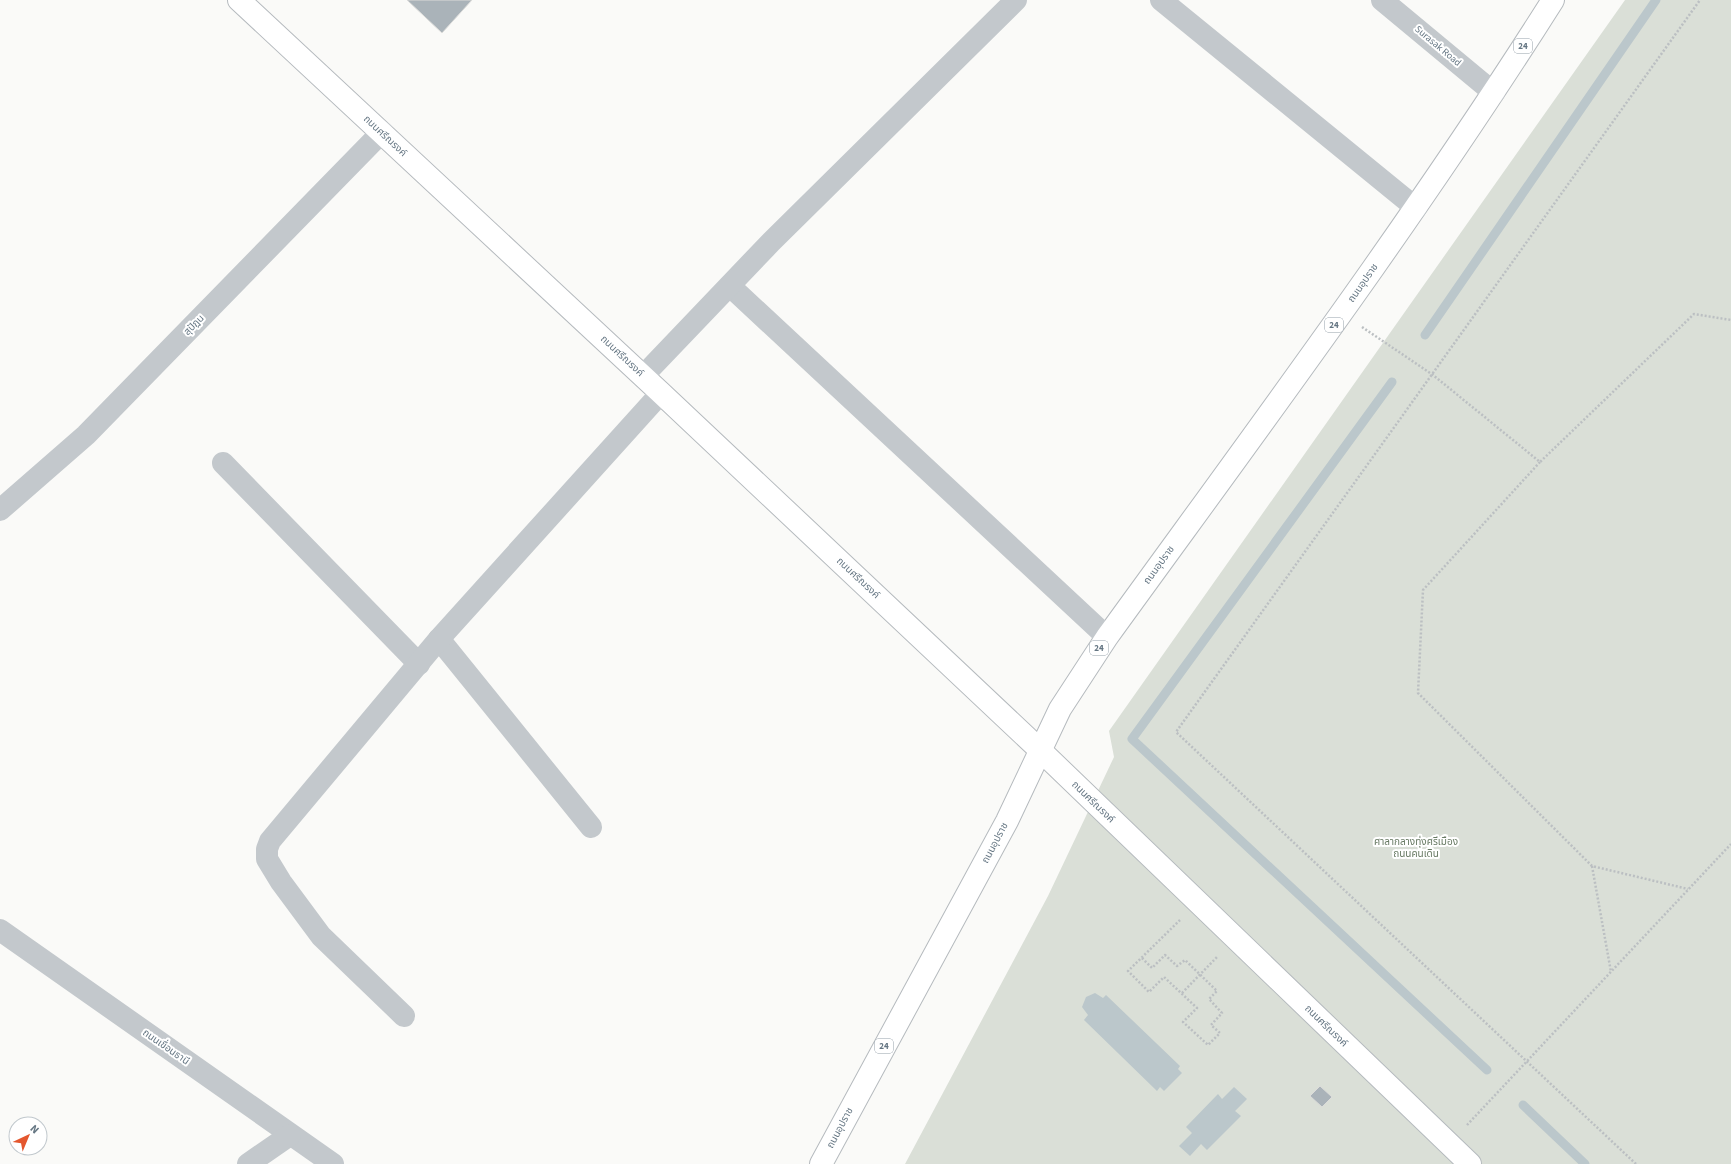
<svg xmlns="http://www.w3.org/2000/svg" width="1731" height="1164" font-family="'Source Sans 3','Noto Sans Thai',sans-serif">
<style>
.green{fill:#dadfd7}
.water{fill:#bbc7cb}
.lines{fill:none;stroke-linecap:round;stroke-linejoin:round}
.stream{stroke:#bbc7cb;stroke-width:9}
.building{fill:#aab3b9;stroke:#dcdcda}
.major-casing{stroke:#b5babe;stroke-width:24}
.path{stroke:#bbbfc2;stroke-width:2.5;stroke-dasharray:2 2;stroke-linecap:butt}
.minor{stroke:#c3c8cc;stroke-width:22}
.major{stroke:#fff;stroke-width:22}
.labels{text-anchor:middle;dominant-baseline:central;stroke-width:4;stroke-linejoin:round;paint-order:stroke}
.shield{fill:#fff;stroke:#939fa8;stroke-width:1}
.shield-label{font-size:9px;font-weight:bold;fill:#657683}
.street-label{font-size:10px;fill:#657683;stroke:#fff}
.park-label{font-size:10px;fill:#687a64;stroke:#fff}
</style>
<rect width="100%" height="100%" fill="#fafaf8"/>
<polygon class="green" points="1625,0 1731,0 1731,1164 905,1164 1048,896 1114,757 1109,731"/>
<g class="water">
<polygon points="1095,993 1103,998 1106,995 1180,1066 1178,1069 1182,1073 1164,1091 1160,1087 1157,1091 1084,1020 1088,1015 1082,1007 1086,997"/>
<polygon points="1234,1087 1247,1099 1235,1111 1241,1116 1207,1150 1201,1144 1190,1156 1179,1146 1192,1133 1186,1127 1218,1094 1222,1099"/>
</g>
<g class="lines">
<g class="stream">
<polyline points="1425,335 1656,0"/>
<polyline points="1392,382 1132,739 1487,1070"/>
<polyline points="1523,1105 1585,1164"/>
</g>
</g>
<g class="building">
<polygon points="407,0 472,0 442,33"/>
<polygon points="1320,1086 1332,1097 1322,1107 1310,1096"/>
</g>
<g class="lines">
<g class="major-casing">
<g id="major">
<polyline points="239,0 661,393 1040,750 1470,1164"/>
<path d="M821 1164 1007 821 1060 709 1107 637C1259 427 1414 220 1553 0"/>
</g>
</g>
<g class="path">
<polyline points="1362,327 1433,375 1540,462 1694,314 1731,320"/>
<polyline points="1540,462 1423,590 1418,693 1592,866 1688,889"/>
<polyline points="1592,866 1611,972"/>
<polyline points="1142,958 1152,968 1165,955 1177,966 1185,960 1217,991 1209,999 1222,1013 1211,1025 1220,1033 1208,1045 1183,1022 1197,1008 1164,977 1149,992 1128,971 1180,920"/>
<polyline points="1182,993 1218,956"/>
<polyline points="1467,1125 1731,844"/>
<polyline points="1636,1164 1176,732 1700,0"/>
</g>
<g class="minor">
<polyline points="1161,0 1416,208"/>
<polyline points="1382,0 1494,93"/>
<polyline points="730,286 1107,637"/>
<polyline points="643,376 771,242 1016,0"/>
<polyline points="223,463 419,664"/>
<polyline points="0,510 86,435 382,132"/>
<polyline points="439,639 591,827"/>
<polyline points="0,930 333,1164"/>
<polyline points="404,1016 321,936 281,882 267,859 267,849 270,841 439,639 661,393"/>
<polyline points="248,1164 290,1135"/>
</g>
<use href="#major" class="major"/>
</g>
<g class="labels">
<g class="shield">
<rect x="1514" y="39" width="18" height="14" rx="3"/>
<rect x="1325" y="318" width="18" height="14" rx="3"/>
<rect x="1090" y="641" width="18" height="14" rx="3"/>
<rect x="875" y="1039" width="18" height="14" rx="3"/>
</g>
<g class="shield-label">
<text x="1523" y="46">24</text>
<text x="1334" y="325">24</text>
<text x="1099" y="648">24</text>
<text x="884" y="1046">24</text>
</g>
<g class="street-label">
<text transform="translate(1438 46) rotate(40)">Surasak Road</text>
<text transform="translate(385 136) rotate(43)">ถนนศรีณรงค์</text>
<text transform="translate(1363 283) rotate(-55)">ถนนอุปราช</text>
<text transform="translate(194 325) rotate(-46)">สุปัฎน</text>
<text transform="translate(622 356) rotate(43)">ถนนศรีณรงค์</text>
<text transform="translate(1159 565) rotate(-54)">ถนนอุปราช</text>
<text transform="translate(858 578) rotate(43)">ถนนศรีณรงค์</text>
<text transform="translate(1093 802) rotate(44)">ถนนศรีณรงค์</text>
<text transform="translate(995 843) rotate(-62)">ถนนอุปราช</text>
<text transform="translate(1326 1026) rotate(44)">ถนนศรีณรงค์</text>
<text transform="translate(166 1047) rotate(35)">ถนนเขื่อนธานี</text>
<text transform="translate(840 1128) rotate(-62)">ถนนอุปราช</text>
</g>
<g class="park-label">
<text x="1416" y="842">ศาลากลางทุ่งศรีเมือง<tspan x="1416" dy="12">ถนนคนเดิน</tspan></text>
</g>
</g>
<g transform="translate(28 1136) rotate(44)"><circle r="19" fill="#ffffff" stroke="#c1c8cd"/>
<path d="M0-3L7 15L0 10L-7 15Z" fill="#e4572e"/>
<text y="-6" font-size="11" font-weight="bold" text-anchor="middle" fill="#657683">N</text>
</g>
</svg>
